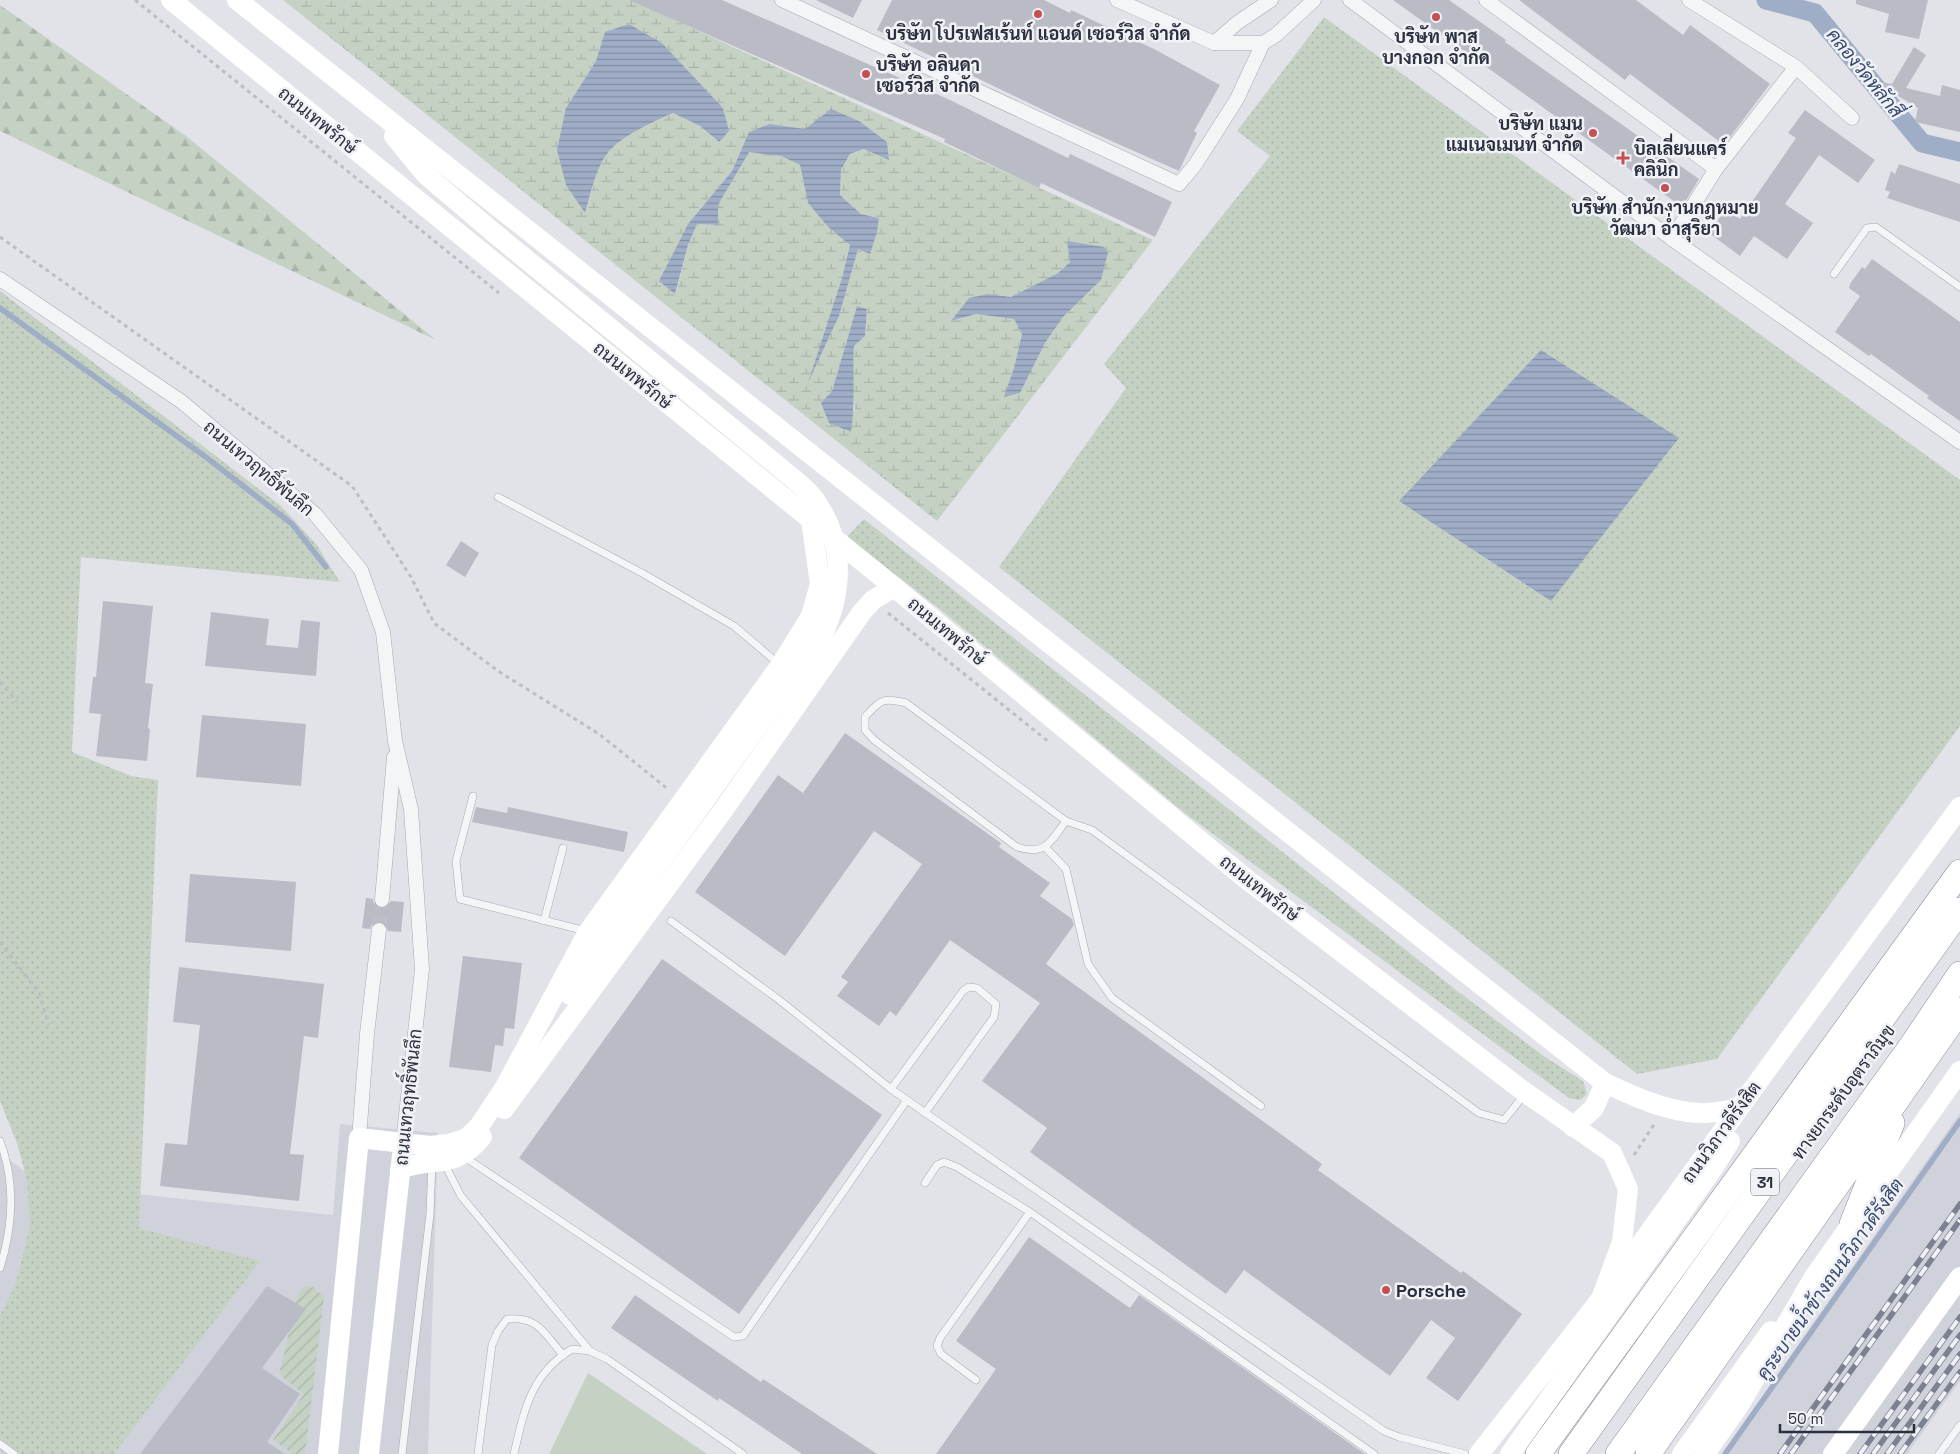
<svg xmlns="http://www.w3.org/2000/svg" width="1960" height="1454" font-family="'Space Grotesk',Sarabun,sans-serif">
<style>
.built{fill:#d0d2db}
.grass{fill:url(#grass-dots)}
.forest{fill:url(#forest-firs)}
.wetland{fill:url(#wetland-marsh);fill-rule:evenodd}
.garden{fill:url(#garden-furrows)}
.pitch{fill:#c5d2c3}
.water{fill:url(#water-rules)}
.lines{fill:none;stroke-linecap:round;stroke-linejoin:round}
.stream{stroke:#9fadc6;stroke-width:5.5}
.canal{stroke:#9fadc6;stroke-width:19}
.building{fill:#b9bcc5}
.street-tunnel{stroke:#bdbfc7;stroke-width:14;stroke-dasharray:14 7;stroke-linecap:butt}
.lane-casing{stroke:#a7aab3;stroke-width:8}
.street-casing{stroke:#a7aab3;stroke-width:15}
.highway-casing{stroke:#8a8f9e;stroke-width:26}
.path{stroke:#bcbec3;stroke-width:3;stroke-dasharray:4 4;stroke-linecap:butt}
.lane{stroke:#f4f5f7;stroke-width:7}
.street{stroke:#f4f5f7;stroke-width:14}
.secondary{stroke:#fff;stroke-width:20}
.highway{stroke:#fff;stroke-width:25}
.rail-casing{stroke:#7c8191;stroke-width:5.5}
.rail{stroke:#f1f2f6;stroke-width:4;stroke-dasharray:11;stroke-linecap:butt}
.secondary-bridge{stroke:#fff;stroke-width:20}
.poi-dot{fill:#c35153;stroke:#f1f2f6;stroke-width:2}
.labels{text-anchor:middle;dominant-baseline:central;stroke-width:5;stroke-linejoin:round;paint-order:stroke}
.shield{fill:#f1f2f6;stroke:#666a76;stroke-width:1}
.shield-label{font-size:16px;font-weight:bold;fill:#2b303f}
.poi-label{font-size:18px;font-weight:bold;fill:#2b303f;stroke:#f1f2f6}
.street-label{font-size:18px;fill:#2b303f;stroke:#f1f2f6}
.water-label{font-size:19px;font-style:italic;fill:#384a70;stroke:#f1f2f6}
</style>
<defs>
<pattern id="grass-dots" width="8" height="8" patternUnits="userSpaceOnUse" patternTransform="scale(1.25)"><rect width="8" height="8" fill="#c5d2c3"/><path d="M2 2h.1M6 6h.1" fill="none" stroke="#a9b5a9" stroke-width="1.8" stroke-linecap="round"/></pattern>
<pattern id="forest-firs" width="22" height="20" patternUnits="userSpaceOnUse" patternTransform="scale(1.25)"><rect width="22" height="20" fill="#c5d2c3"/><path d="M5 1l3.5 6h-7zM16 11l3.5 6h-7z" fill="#a9b5a9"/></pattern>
<pattern id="wetland-marsh" width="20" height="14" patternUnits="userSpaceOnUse" patternTransform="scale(1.25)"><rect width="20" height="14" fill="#c5d2c3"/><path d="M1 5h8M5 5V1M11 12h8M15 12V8" fill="none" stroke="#a9b5a9"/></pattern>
<pattern id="garden-furrows" width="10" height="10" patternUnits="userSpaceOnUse" patternTransform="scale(1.25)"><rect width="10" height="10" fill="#c5d2c3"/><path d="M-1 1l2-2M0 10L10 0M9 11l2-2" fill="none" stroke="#a9b5a9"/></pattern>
<pattern id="water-rules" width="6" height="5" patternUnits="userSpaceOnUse" patternTransform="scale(1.25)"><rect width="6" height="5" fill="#9fadc6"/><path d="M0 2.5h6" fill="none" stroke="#828da2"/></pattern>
</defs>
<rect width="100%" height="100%" fill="#e1e3e9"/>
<g class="built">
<polygon points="1960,1113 1960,1381 1907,1454 1722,1454"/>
<polygon points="340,1124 438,1133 428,1454 0,1454 0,1153 42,1184 333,1215"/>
</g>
<g class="grass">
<polygon points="1324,17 1960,480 1960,726 1717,1059 1637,1074 999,567 1126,388 1104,364 1270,156 1237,131"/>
<polygon points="0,291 281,506 316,544 340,582 81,557 72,752 131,776 158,780 139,1228 260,1261 114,1454 21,1454 0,1439 0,1316 15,1286 30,1226 27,1180 17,1143 0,1101"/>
<polygon points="864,519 1456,990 1545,1057 1583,1081 1587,1094 1580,1100 1569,1098 1186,814 941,610 847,537"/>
</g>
<polygon class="forest" points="0,5 186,136 436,340 0,131"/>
<path class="wetland" d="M283 0H631L1153 240 937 521ZM629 24 662 43 723 108 718 142 700 126 673 113C653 121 620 136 607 154 595 170 592 194 585 213L566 108 596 61ZM769 124 887 142 850 154 841 170 840 195 861 214 879 218 858 248 839 316 811 377 842 278 850 245 828 227 808 203 800 165 781 156 749 151 718 205V225L697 224 688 245 676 293 660 281 688 224 732 171 749 132ZM1068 241 1084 245 1101 280 1063 317 1045 343 1020 393 1005 396 1014 368 1022 333 1014 319 976 314 952 321 988 294 1011 297 1058 273 1070 262ZM857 306 867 309 865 336 854 346 852 380 855 411 821 403 832 391Z"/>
<polygon class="garden" points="304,1286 314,1287 324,1297 305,1454 290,1454 291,1452 273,1440 304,1394 282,1377 280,1370 298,1294"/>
<polygon class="pitch" points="588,1373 707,1454 549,1454"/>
<g class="water">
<path d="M629 24 662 43 723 108 729 131 719 142 700 126 673 113C654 121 619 137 607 154 595 170 591 194 585 213L566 185 557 150 566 108 596 61 605 32Z"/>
<polygon points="831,109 859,121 887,142 889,160 864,149 850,154 841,170 840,195 861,214 879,218 877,232 870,254 858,249 839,316 808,383 842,278 850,245 828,227 808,203 800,165 781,156 749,152 718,205 718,225 697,224 688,245 675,294 659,281 688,224 732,171 749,132 769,124 805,129"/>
<polygon points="1067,241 1104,247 1108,253 1101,280 1063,317 1045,343 1020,393 1004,397 1014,368 1022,334 1014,319 976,314 951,321 969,298 988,294 1011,297 1058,273 1070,262"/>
<path d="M857 306 867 309 865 336 854 346C852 375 856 404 851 432L829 423 821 403 832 391Z"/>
<polygon points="1541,350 1679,438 1551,601 1399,501"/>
</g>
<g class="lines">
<g class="stream">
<polyline points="0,308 207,458 292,524 326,567"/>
<polyline points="1725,1454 1960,1121"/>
</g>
<polyline class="canal" points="1766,0 1815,13 1922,143 1960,152"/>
</g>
<g class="building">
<polygon points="629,0 722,0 950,100 1068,158 1070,154 1172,202 1155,237 1041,183 1039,188 944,142 945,139"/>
<polygon points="816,0 862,0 853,18"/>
<polygon points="892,0 1044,0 1070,13 1071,10 1156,50 1220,85 1194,131 1197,133 1179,171 1062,119 877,30"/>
<polygon points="1393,0 1449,0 1506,40 1505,42 1699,179 1682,207"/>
<polygon points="1519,0 1636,0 1683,35 1690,25 1770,84 1724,145 1630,74 1625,80"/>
<polygon points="1856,0 1928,0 1919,39 1885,32 1889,14 1856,4"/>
<polygon points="1914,47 1926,55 1906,88 1940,96 1942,85 1960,90 1960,132 1915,122 1918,108 1880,85 1881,82 1892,84"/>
<polygon points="1805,110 1875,160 1858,183 1819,155 1785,204 1813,223 1787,259 1754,236 1740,256 1709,233 1726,209 1740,219 1796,138 1788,133"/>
<polygon points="1899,164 1960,184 1960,222 1887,198 1890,192 1885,190 1891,171 1895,174"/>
<polygon points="1872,259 1960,322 1960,421 1927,398 1929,396 1871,354 1869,356 1835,332 1860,296 1849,288 1850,284 1862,267 1865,269"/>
<polygon points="461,541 479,553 465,577 446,565"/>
<polygon points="103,601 153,606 145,683 153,684 148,728 150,729 147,761 96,756 101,714 89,713 93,677 96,677"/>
<polygon points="211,612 269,619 266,645 298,648 301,620 320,622 316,676 205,666"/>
<polygon points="202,715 306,724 301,786 196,777"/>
<polygon points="845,733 1001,843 999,847 1050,883 1040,896 1072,919 1074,925 1046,964 1322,1164 1318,1170 1461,1273 1463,1271 1522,1314 1458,1401 1426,1378 1455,1338 1431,1320 1390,1376 1244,1270 1226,1294 1030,1152 1047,1128 982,1081 1040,1003 950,940 896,1016 890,1011 879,1026 837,996 848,982 841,977 922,864 874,831 785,956 695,892 778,775 803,793"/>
<polygon points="476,807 507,813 508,807 628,832 624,852 472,822"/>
<polygon points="190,874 296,882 291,951 185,942"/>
<polygon points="366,898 373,899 374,904 381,909 386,908 391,901 404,902 401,932 388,931 385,923 380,921 372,924 370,929 362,928"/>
<polygon points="463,956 522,963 514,1029 505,1028 503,1046 495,1045 491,1072 449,1067"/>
<polygon points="662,959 882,1115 739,1314 519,1158"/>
<polygon points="179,967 324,984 318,1038 304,1036 290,1154 304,1155 299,1201 160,1186 165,1143 187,1145 200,1025 173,1022"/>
<polygon points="1029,1237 1130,1308 1139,1295 1365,1454 936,1454 996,1369 956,1341"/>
<polygon points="267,1286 306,1309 262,1368 300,1394 267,1442 285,1454 140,1454"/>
<polygon points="635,1295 761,1382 763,1379 877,1454 802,1454 719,1398 718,1401 611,1328"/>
</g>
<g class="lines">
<polyline class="street-tunnel" points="379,930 382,900"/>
<g class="lane-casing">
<g id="lane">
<polyline points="1834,274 1867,228 1876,227 1960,287"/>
<polyline points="498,497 642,573 734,626 780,665"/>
<polyline points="473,796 456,861 460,899 586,931"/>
<path d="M1066 821C1050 842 1046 856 1017 847L874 740 865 730V717C881 700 882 697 906 703L1066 821 1092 830 1479 1113 1504 1120 1525 1094"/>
<polyline points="1046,848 1066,869 1088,964 1112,998 1261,1106"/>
<polyline points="544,921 563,848"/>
<polyline points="671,921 778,999 891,1089 1384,1431 1399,1437 1465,1454"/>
<polyline points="891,1089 963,991 969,987 977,988 996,1004 994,1017 925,1113"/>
<path d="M0 1141C16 1183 13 1226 0 1268"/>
<polyline points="463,1156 734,1337 743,1336 907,1100"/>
<polyline points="444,1163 461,1196 590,1351"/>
<polyline points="925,1183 937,1165 944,1162 957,1167 1030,1212 1374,1454"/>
<polyline points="976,1380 941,1354 937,1346 940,1338 1030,1212"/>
<polyline points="0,1444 14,1454"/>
<polyline points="402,1454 430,1214 432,1163"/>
<path d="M478 1454 492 1345 498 1331 507 1319C538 1316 544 1333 563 1355"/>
<path d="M514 1454C524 1410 531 1374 572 1349L590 1351 607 1359 743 1454"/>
<polyline points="1939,1454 1960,1425"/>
</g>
</g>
<g class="street-casing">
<g id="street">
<polyline points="782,0 1179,184 1195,165 1237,99 1263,43"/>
<polyline points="1117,0 1214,43 1263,43 1276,35 1314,0"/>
<polyline points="1350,0 1672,239 1960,442"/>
<polyline points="1486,0 1716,169"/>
<polyline points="1689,0 1796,67 1852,118"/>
<polyline points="1214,43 1237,23 1271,0"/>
<polyline points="1672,239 1716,169 1796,67"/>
<polyline points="0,279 182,402 315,514 361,570 383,632 395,741 411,809 422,969 403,1143"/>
<polyline points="382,900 394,757"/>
<polyline points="359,1138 367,1034 379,930"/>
</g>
</g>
<g class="highway-casing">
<g id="highway">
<polyline points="1852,1224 1892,1123"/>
<polyline points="1538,1454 1960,872"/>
<polyline points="1571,1454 1960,910"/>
<polyline points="1618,1454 1912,1045 1960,974"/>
<polyline points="1648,1454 1960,1010"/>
</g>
</g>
<g class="path">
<polyline points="135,0 499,293"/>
<polyline points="0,237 352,486 411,577 434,623 498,671 599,734 669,790"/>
<polyline points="888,613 1049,742"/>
<polyline points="0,682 17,702"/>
<polyline points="0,942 39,993 49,1025"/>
<polyline points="1634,1155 1655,1123"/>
</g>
<use href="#lane" class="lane"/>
<use href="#street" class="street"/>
<g class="secondary">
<polyline points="171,0 894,587 1245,878 1526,1093 1612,1153 1628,1189 1622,1242 1601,1299"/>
<path d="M237 0 1605 1083C1635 1097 1665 1111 1699 1113 1711 1114 1726 1110 1738 1109"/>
<polyline points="394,136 426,175 493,232"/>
<polyline points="570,995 593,956"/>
<polyline points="504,1109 724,809 862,612 873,600 894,587"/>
<polyline points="1573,1127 1594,1108 1605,1083"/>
<path d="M400 1169C434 1156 454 1171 482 1137"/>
<polyline points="328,1454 359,1138 430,1146 449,1144 467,1138 480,1125 505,1087 588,932 780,666 811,616 820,584 811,520"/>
<polyline points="369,1454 402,1155"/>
<polyline points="1479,1454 1601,1299 1771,1064 1960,807"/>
<polyline points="1510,1454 1714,1167 1730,1141"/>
<polyline points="1682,1454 1771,1331"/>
<polyline points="1705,1454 1740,1404 1814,1277 1960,1071"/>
<polyline points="1833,1454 1960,1277"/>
</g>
<use href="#highway" class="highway"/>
<g class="rail-casing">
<g id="rail">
<polyline points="1780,1454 1960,1204"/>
<polyline points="1791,1454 1960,1220"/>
<polyline points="1860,1454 1960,1317"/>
<polyline points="1873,1454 1960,1335"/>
<polyline points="1887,1454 1960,1354"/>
<polyline points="1900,1454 1960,1372"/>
</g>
</g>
<use href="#rail" class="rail"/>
<path class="secondary-bridge" d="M493 232 795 480C803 487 812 494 817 503 845 545 843 592 822 636L593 956"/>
</g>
<g class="poi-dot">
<circle cx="1038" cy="14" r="5"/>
<circle cx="1436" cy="17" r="5"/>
<circle cx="866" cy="74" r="5"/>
<circle cx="1593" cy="133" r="5"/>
<path d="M1620.5 150.5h5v5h5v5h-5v5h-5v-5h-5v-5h5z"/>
<circle cx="1665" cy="188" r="5"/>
<circle cx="1386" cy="1290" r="5"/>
</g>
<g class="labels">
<rect class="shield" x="1751" y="1168.5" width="28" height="27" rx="4"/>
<g class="shield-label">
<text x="1765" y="1182">31</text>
</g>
<g class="poi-label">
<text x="1038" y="33">บริษัท โปรเฟสเร้นท์ แอนด์ เซอร์วิส จำกัด</text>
<text x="1436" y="36">บริษัท พาส<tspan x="1436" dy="21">บางกอก จำกัด</tspan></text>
<text x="876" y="64" text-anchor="start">บริษัท อลินดา<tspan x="876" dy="21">เซอร์วิส จำกัด</tspan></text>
<text x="1583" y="123" text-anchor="end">บริษัท แมน<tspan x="1583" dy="21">แมเนจเมนท์ จำกัด</tspan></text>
<text x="1634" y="148" text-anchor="start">บิลเลี่ยนแคร์<tspan x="1634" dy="21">คลินิก</tspan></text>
<text x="1665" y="207">บริษัท สำนักงานกฎหมาย<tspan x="1665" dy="21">วัฒนา อ่ำสุริยา</tspan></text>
<text x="1396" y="1290" text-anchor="start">Porsche</text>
</g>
<g class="street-label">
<text transform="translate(318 120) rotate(39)">ถนนเทพรักษ์</text>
<text transform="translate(633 375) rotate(39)">ถนนเทพรักษ์</text>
<text transform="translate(259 468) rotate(40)">ถนนเทวฤทธิ์พันลึก</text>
<text transform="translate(947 631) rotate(40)">ถนนเทพรักษ์</text>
<text transform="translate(1260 888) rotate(38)">ถนนเทพรักษ์</text>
<text transform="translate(1843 1092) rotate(-54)">ทางยกระดับอุตราภิมุข</text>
<text transform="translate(408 1097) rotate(-84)">ถนนเทวฤทธิ์พันลึก</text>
<text transform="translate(1721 1132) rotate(-54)">ถนนวิภาวดีรังสิต</text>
</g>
<g class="water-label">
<text transform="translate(1865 73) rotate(51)">คลองวัดหลักสี่</text>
<text transform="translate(1830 1279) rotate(-55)">คูระบายน้ำข้างถนนวิภาวดีรังสิต</text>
</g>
</g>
<path d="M1780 1424v8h134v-8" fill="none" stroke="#2b303f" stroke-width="2.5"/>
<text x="1788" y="1424" font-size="15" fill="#2b303f" stroke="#f1f2f6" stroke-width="4" paint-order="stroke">50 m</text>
</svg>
